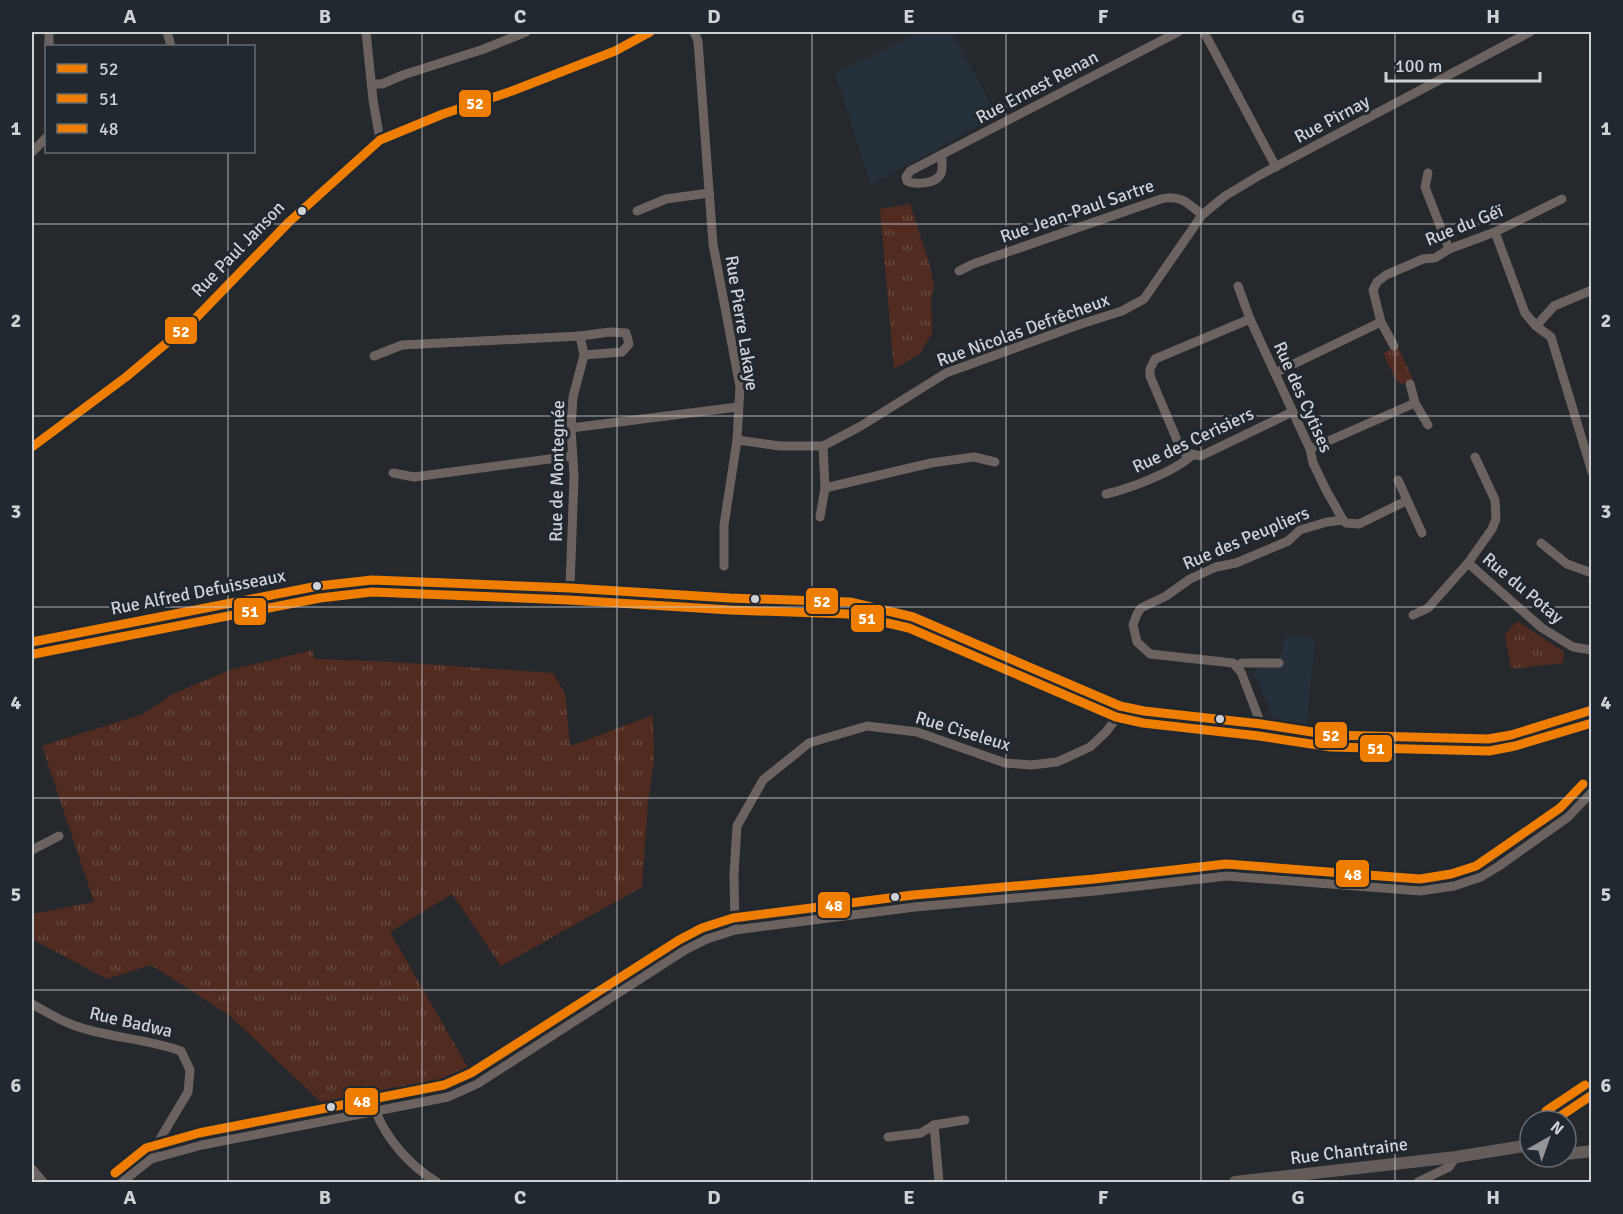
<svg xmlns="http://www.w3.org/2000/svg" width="1623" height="1214" font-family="Signika,sans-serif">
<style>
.built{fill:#26303a}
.grass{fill:url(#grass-tufts)}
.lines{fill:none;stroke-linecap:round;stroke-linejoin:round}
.street{stroke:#6c6360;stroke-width:9}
.secondary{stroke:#645c5b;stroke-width:12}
.bus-1-casing{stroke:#22282f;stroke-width:14}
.bus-2-casing{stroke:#22282f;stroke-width:14}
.bus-3-casing{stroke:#22282f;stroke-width:14}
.bus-1{stroke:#ef7d00;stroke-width:9}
.bus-2{stroke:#ef7d00;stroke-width:9}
.bus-3{stroke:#ef7d00;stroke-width:9}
.grid{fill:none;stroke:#cdd2d6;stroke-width:1.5;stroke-opacity:0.55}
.bus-dot{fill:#cdd2d6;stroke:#22282f;stroke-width:2}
.labels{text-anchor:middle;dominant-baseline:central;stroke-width:6;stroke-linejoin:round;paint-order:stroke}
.street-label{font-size:18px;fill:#cdd2d6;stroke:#22282f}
.line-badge{stroke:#22282f;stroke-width:2}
.badge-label{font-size:16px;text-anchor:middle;font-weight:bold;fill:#fff}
.neatline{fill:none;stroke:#cdd2d6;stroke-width:2}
.grid-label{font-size:20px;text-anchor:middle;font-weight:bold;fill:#cdd2d6}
</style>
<defs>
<pattern id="grass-tufts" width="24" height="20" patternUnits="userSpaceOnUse" patternTransform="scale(1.5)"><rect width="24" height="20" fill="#512b1f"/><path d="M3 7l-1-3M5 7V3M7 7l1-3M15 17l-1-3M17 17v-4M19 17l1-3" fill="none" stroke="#69493f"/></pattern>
</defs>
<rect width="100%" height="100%" fill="#25282c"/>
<g class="built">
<polygon points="919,32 952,32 997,116 871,185 835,73"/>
<polygon points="1285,634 1315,639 1307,726 1274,719 1253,673 1261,665 1278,667"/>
</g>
<g class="grass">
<polygon points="910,204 930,266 934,287 931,298 932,333 920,354 894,369 880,209"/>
<polygon points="1397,345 1413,379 1402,384 1396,380 1385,357 1384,353"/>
<polygon points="1517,621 1564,652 1563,663 1511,669 1505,635"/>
<polygon points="313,650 314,659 396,662 553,673 565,693 570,746 653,715 654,761 648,803 642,887 501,966 452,894 390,932 470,1071 327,1108 229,1015 151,965 107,979 32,939 32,914 94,902 42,746 143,714 173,694 230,670"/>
</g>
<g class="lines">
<g class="street">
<polyline points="49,32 49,46"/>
<polyline points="167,32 171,46"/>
<polyline points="366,32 373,100 380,140"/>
<polyline points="694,32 698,41 713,244 740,387 737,440 724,525 724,566"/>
<polyline points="1204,32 1276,167"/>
<polyline points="372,84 382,84 403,75 484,49 526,32"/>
<polyline points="32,152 46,138"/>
<path d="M942 155C941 161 944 170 940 175 935 184 915 185 907 181L906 177 910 171 1178 32"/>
<polyline points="1428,173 1425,187 1449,249"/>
<polyline points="637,211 666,199 709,193"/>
<polyline points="1495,232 1525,313 1536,326 1551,337 1592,472"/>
<path d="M959 271 973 264 1161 199C1180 194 1188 203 1202 215"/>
<polyline points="1238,286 1250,319 1310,449 1313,463 1326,490 1343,520"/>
<polyline points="1250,319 1155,359 1150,369 1150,376 1182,452 1201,456 1292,412"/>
<polyline points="1536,326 1554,306 1592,290"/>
<polyline points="1394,346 1381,322 1373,290 1377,282 1386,275 1423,259 1435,258 1449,249 1495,232 1562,199"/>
<polyline points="374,356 402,345 580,336"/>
<polyline points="1275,373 1381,322"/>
<polyline points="1410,384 1415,403 1428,425"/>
<polyline points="571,428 738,407"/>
<polyline points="737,440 780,446 823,446 861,426 946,373 1081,324 1122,311 1144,299 1202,215 1225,196 1260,175 1530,32"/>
<polyline points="1310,449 1415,403"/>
<polyline points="393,473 414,477 572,456"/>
<polyline points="1398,480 1422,533"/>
<polyline points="825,488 931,463 974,457 995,462"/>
<path d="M1106 494C1129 489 1176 471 1192 455"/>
<polyline points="820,517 825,488 823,446"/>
<polyline points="1343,520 1346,523 1359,524 1406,501"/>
<polyline points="1541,543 1567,564 1592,573"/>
<polyline points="1468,563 1542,628 1573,647 1592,650"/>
<polyline points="570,588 574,477 571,428 573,397 584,355 622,352 629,344 626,333 610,332 580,336 584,355"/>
<polyline points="1413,615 1428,608 1468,563 1492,529 1496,519 1495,500 1475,457"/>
<polyline points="32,642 318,586 372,580 570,588 730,598 850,602 913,617 1120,706 1144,711 1261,724 1331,735 1488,739 1511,735 1592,710"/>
<polyline points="1236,666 1242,663 1279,663"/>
<polyline points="1261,724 1241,672 1233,663 1150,654 1137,642 1133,625 1137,614 1141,608 1166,596 1190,579 1216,567 1236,563 1288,541 1300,530 1327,522 1343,520"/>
<polyline points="32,850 59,836"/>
<polyline points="735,930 734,874 737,826 763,780 809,743 867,726 917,732 1005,763 1031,765 1057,762 1090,747 1106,732 1115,720 1120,706"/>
<path d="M32 1004C45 1011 59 1020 73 1025 107 1038 146 1038 181 1051L190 1070 188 1092 160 1139 151 1159 122 1182"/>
<path d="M375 1110C387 1140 410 1166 437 1182"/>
<polyline points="888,1137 921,1133 934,1125"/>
<polyline points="151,1159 202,1145 448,1097 477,1084 685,950 707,939 735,930 915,907 1095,891 1227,876 1420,891 1454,886 1481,877 1499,866 1568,817 1592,792"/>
<polyline points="32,1169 43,1182"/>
<polyline points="939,1182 934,1125 965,1120"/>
<polyline points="1418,1182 1449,1167 1456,1157"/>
</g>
<g class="secondary">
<polyline points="32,447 126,377 194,320 289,222 380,140 443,114 512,91 615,51 650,32"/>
<polyline points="1553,1121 1592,1095"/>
<polyline points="1566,1154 1592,1151"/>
<polyline points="1235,1182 1456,1157 1530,1145"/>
</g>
<g class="bus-1-casing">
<g id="bus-1">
<polyline points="32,447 126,377 194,320 289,222 380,140 443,114 512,91 615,51 650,32"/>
<polyline points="32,642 318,586 372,580 570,588 730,598 850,602 913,617 1120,706 1144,711 1261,724 1331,735 1488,739 1511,735 1592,710"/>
<polyline points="1553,1121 1592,1095"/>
</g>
</g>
<g class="bus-2-casing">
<polyline id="bus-2" points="34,654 320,598 372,592 569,600 730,610 848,614 909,628 1116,717 1143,723 1259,736 1331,747 1489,751 1515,746 1592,723"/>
</g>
<g class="bus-3-casing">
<g id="bus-3">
<polyline points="1546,1111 1585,1085"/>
<polyline points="115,1173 146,1148 199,1133 444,1085 471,1073 679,940 702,928 733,918 913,895 1094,879 1226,864 1420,879 1451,874 1476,866 1560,808 1583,784"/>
</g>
</g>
<use href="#bus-1" class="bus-1"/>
<use href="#bus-2" class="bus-2"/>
<use href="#bus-3" class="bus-3"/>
</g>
<path class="grid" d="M228 32V46M422 32V1182M617 32V1182M812 32V1182M1006 32V1182M1201 32V1182M1395 32V1182M228 152V1182M32 224H1592M32 416H1592M32 607H1592M32 798H1592M32 990H1592"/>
<g class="bus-dot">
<circle cx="302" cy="211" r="5"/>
<circle cx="317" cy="586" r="5"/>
<circle cx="755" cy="599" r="5"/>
<circle cx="1220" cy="719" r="5"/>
<circle cx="895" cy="897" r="5"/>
<circle cx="331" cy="1107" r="5"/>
</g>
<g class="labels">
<g class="street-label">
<text transform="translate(1037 87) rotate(-28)">Rue Ernest Renan</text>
<text transform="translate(1332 119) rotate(-28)">Rue Pirnay</text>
<text transform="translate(1077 211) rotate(-19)">Rue Jean-Paul Sartre</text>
<text transform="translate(1464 225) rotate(-22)">Rue du Géï</text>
<text transform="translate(238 249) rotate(-46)">Rue Paul Janson</text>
<text transform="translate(742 323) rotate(81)">Rue Pierre Lakaye</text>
<text transform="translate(1023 330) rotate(-20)">Rue Nicolas Defrêcheux</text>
<text transform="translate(1303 397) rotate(66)">Rue des Cytises</text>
<text transform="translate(1193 440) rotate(-25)">Rue des Cerisiers</text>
<text transform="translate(557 471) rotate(-89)">Rue de Montegnée</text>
<text transform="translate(1246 538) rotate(-23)">Rue des Peupliers</text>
<text transform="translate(1523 588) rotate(40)">Rue du Potay</text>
<text transform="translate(198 592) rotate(-11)">Rue Alfred Defuisseaux</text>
<text transform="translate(963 731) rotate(17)">Rue Ciseleux</text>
<text transform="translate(131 1022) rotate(13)">Rue Badwa</text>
<text transform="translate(1349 1151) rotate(-7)">Rue Chantraine</text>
</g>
</g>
<g class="line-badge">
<rect x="458" y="89" width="34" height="29" rx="6" fill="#ef7d00"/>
<rect x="164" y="316" width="34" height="29" rx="6" fill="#ef7d00"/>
<rect x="805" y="587" width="34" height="28" rx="6" fill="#ef7d00"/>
<rect x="233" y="597" width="34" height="29" rx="6" fill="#ef7d00"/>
<rect x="850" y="604" width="35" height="29" rx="6" fill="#ef7d00"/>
<rect x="1314" y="721" width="34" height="28" rx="6" fill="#ef7d00"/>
<rect x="1359" y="734" width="34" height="29" rx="6" fill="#ef7d00"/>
<rect x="1335" y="859" width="35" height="29" rx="6" fill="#ef7d00"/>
<rect x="817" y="891" width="34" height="28" rx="6" fill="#ef7d00"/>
<rect x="344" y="1087" width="35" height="29" rx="6" fill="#ef7d00"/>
</g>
<g class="badge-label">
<text x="475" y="109">52</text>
<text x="181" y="337">52</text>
<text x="822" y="607">52</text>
<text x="250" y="617">51</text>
<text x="867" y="624">51</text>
<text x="1331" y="741">52</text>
<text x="1376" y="754">51</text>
<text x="1353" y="880">48</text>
<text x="834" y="911">48</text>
<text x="362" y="1107">48</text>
</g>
<rect width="1623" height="1214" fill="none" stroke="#22282f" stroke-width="66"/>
<rect x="45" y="45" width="210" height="108" fill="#22282f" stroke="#666c72" stroke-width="1.5"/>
<rect x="57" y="64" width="30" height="9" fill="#ef7d00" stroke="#666c72" stroke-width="1.5"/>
<text x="99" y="75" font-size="18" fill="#cdd2d6">52</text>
<rect x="57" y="94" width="30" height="9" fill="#ef7d00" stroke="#666c72" stroke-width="1.5"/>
<text x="99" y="105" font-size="18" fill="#cdd2d6">51</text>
<rect x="57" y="124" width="30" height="9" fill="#ef7d00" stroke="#666c72" stroke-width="1.5"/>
<text x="99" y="135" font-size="18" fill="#cdd2d6">48</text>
<g transform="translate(1548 1139) rotate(40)"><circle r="28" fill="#22282f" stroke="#666c72" stroke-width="1.5"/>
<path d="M0-4.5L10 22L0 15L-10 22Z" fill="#92969a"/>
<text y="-9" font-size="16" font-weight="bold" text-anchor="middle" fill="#cdd2d6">N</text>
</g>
<path d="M1386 72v9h154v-9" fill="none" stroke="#cdd2d6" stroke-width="3"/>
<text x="1395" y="72" font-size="18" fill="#cdd2d6" stroke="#22282f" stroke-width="4.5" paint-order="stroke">100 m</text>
<rect x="33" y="33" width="1557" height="1148" class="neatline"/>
<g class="grid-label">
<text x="130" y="23">A</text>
<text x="325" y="23">B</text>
<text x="520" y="23">C</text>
<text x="714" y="23">D</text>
<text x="909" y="23">E</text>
<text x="1103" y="23">F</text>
<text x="1298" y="23">G</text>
<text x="1493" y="23">H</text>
<text x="16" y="135">1</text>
<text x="1606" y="135">1</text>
<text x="16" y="327">2</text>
<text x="1606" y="327">2</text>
<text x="16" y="518">3</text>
<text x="1606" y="518">3</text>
<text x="16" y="709">4</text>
<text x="1606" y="709">4</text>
<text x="16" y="901">5</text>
<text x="1606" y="901">5</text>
<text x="16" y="1092">6</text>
<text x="1606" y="1092">6</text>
<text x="130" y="1204">A</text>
<text x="325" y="1204">B</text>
<text x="520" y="1204">C</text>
<text x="714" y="1204">D</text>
<text x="909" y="1204">E</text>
<text x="1103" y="1204">F</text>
<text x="1298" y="1204">G</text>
<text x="1493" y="1204">H</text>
</g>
</svg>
